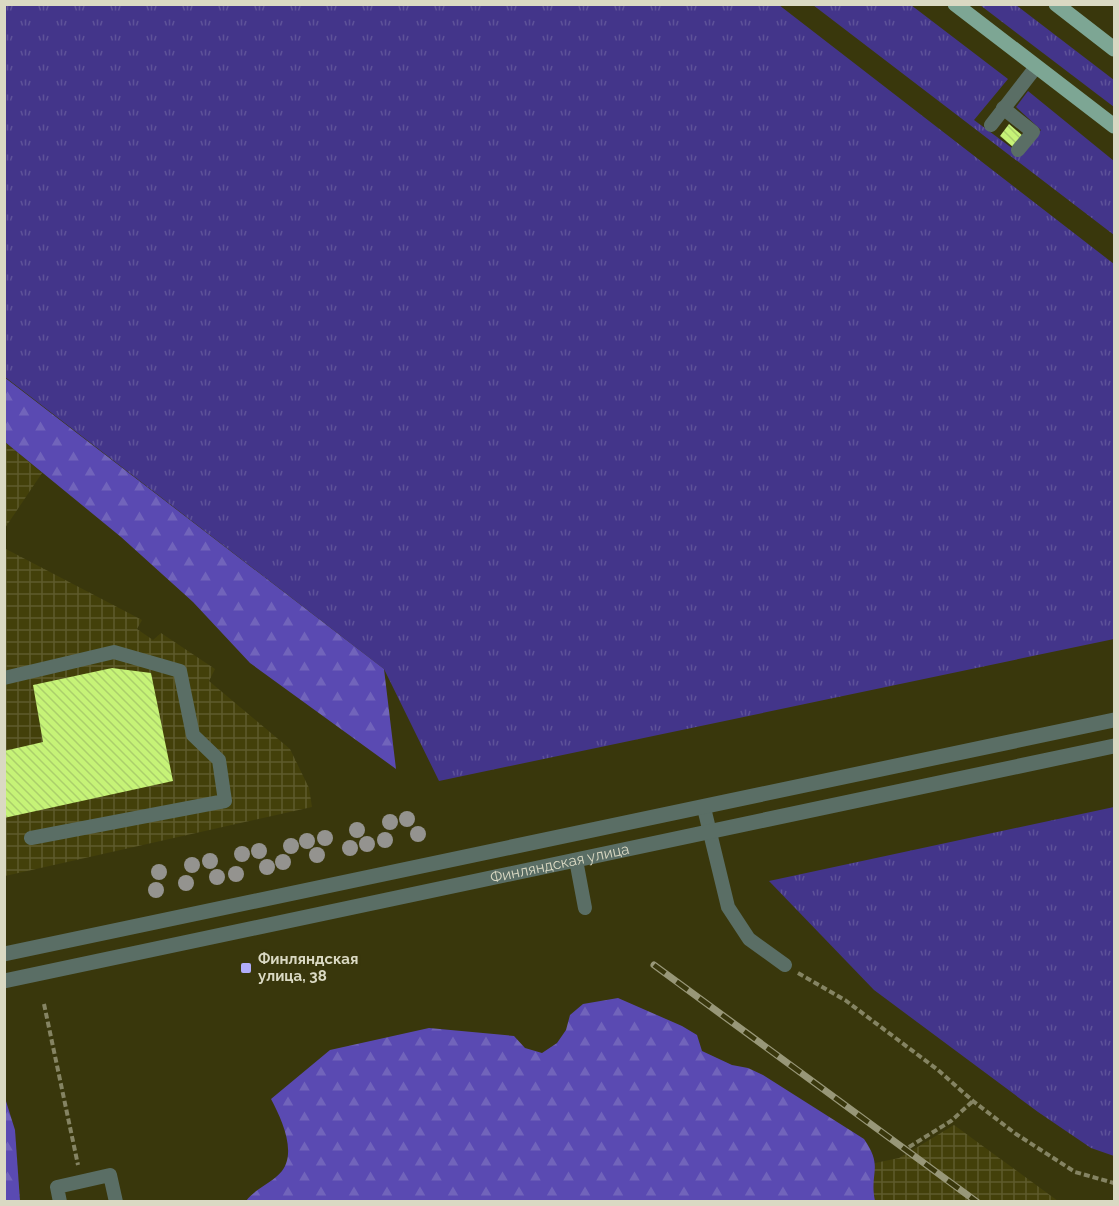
<svg xmlns="http://www.w3.org/2000/svg" width="1119" height="1206" font-family="Raleway,sans-serif">
<style>
.industrial{fill:url(#industrial-grid)}
.grass{fill:url(#grass-tufts)}
.forest{fill:url(#forest-firs)}
.building{fill:url(#building-back-hatch)}
.lines{fill:none;stroke-linecap:round;stroke-linejoin:round}
.path{stroke:#858463;stroke-width:4;stroke-dasharray:6 3;stroke-linecap:butt}
.service{stroke:#5a6e65;stroke-width:14}
.tertiary{stroke:#5a6e65;stroke-width:15}
.primary{stroke:#7da694;stroke-width:15}
.rail-casing{stroke:#989778;stroke-width:7}
.rail{stroke:#39370c;stroke-width:4.5;stroke-dasharray:14;stroke-linecap:butt}
.tree{fill:#94938f}
.poi-dot{fill:#b1adfa;stroke:#39370c;stroke-width:2}
.labels{text-anchor:middle;dominant-baseline:central;stroke-width:6;stroke-linejoin:round;paint-order:stroke}
.street-label{font-size:15px;fill:#dad9c3;stroke:#39370c}
.poi-label{font-size:15px;font-weight:bold;fill:#dad9c3;stroke:#39370c;text-anchor:start}
</style>
<defs>
<pattern id="industrial-grid" width="8" height="8" patternUnits="userSpaceOnUse" patternTransform="scale(1.5)"><rect width="8" height="8" fill="#43400a"/><path d="M0 4h8M4 0v8" fill="none" stroke="#5e5b2c"/></pattern>
<pattern id="grass-tufts" width="24" height="20" patternUnits="userSpaceOnUse" patternTransform="scale(1.5)"><rect width="24" height="20" fill="#43358a"/><path d="M3 7l-1-3M5 7V3M7 7l1-3M15 17l-1-3M17 17v-4M19 17l1-3" fill="none" stroke="#5e5299"/></pattern>
<pattern id="forest-firs" width="22" height="20" patternUnits="userSpaceOnUse" patternTransform="scale(1.5)"><rect width="22" height="20" fill="#5a4ab2"/><path d="M5 1l3.5 6h-7zM16 11l3.5 6h-7z" fill="#7164bb"/></pattern>
<pattern id="building-back-hatch" width="6" height="6" patternUnits="userSpaceOnUse" patternTransform="scale(1.5)"><rect width="6" height="6" fill="#c6f377"/><path d="M-1 5l2 2M0 0l6 6M5-1l2 2" fill="none" stroke="#abcf6b"/></pattern>
</defs>
<rect width="100%" height="100%" fill="#39370c"/>
<g class="industrial">
<polygon points="5,442 42,473 5,528"/>
<polygon points="4,548 142,620 137,629 153,640 161,633 215,669 209,681 290,749 309,788 312,807 5,876"/>
<polygon points="954,1125 1058,1201 688,1202 899,1158"/>
</g>
<g class="grass">
<polygon points="4,5 779,5 1114,264 1114,639 439,781 384,669 5,377"/>
<polygon points="813,5 911,5 1008,79 974,120 1020,154 1041,130 1016,107 1028,91 1114,161 1114,235"/>
<polygon points="980,5 1016,5 1114,80 1114,107"/>
<polygon points="1114,807 1114,1156 1091,1148 1038,1112 874,990 769,881"/>
</g>
<g class="forest">
<polygon points="4,377 384,669 396,769 250,663 193,602 121,537 5,442"/>
<path d="M618 998 682 1026 697 1035 702 1051 732 1065 748 1068 763 1075 864 1139C884 1168 869 1172 875 1201H246C256 1188 272 1183 282 1171 297 1151 281 1118 271 1099L330 1050 429 1028 514 1036 525 1048 542 1053 557 1043 566 1030 570 1015 583 1004Z"/>
<polygon points="5,1098 15,1130 20,1201 5,1201"/>
</g>
<g class="building">
<polygon points="1009,124 1023,136 1013,147 1000,136"/>
<polygon points="112,668 151,673 173,781 4,818 4,751 43,742 33,685"/>
</g>
<g class="lines">
<g class="path">
<polyline points="798,973 845,1000 938,1070 973,1101 1016,1134 1075,1172 1114,1183"/>
<polyline points="44,1004 78,1165"/>
<polyline points="909,1147 951,1121 973,1101"/>
</g>
<g class="service">
<polyline points="1003,108 1033,132 1018,150"/>
<polyline points="991,125 1036,67"/>
<polyline points="4,678 114,652 180,671 193,735 219,760 225,801 31,838"/>
<polyline points="704,808 728,907 749,939 785,965"/>
<polyline points="576,860 585,908"/>
<polyline points="60,1202 57,1187 110,1175 116,1202"/>
</g>
<g class="tertiary">
<polyline points="4,954 1114,720"/>
<path id="s1" d="M4 981 1114 746"/>
</g>
<g class="primary">
<polyline points="955,4 1114,126"/>
<polyline points="1056,4 1114,49"/>
</g>
<g class="rail-casing">
<polyline id="rail" points="654,965 977,1202"/>
</g>
<use href="#rail" class="rail"/>
</g>
<g class="tree">
<circle cx="407" cy="819" r="8"/>
<circle cx="390" cy="822" r="8"/>
<circle cx="357" cy="830" r="8"/>
<circle cx="418" cy="834" r="8"/>
<circle cx="325" cy="838" r="8"/>
<circle cx="385" cy="840" r="8"/>
<circle cx="307" cy="841" r="8"/>
<circle cx="367" cy="844" r="8"/>
<circle cx="291" cy="846" r="8"/>
<circle cx="350" cy="848" r="8"/>
<circle cx="259" cy="851" r="8"/>
<circle cx="242" cy="854" r="8"/>
<circle cx="317" cy="855" r="8"/>
<circle cx="210" cy="861" r="8"/>
<circle cx="283" cy="862" r="8"/>
<circle cx="192" cy="865" r="8"/>
<circle cx="267" cy="867" r="8"/>
<circle cx="159" cy="872" r="8"/>
<circle cx="236" cy="874" r="8"/>
<circle cx="217" cy="877" r="8"/>
<circle cx="186" cy="883" r="8"/>
<circle cx="156" cy="890" r="8"/>
</g>
<rect class="poi-dot" x="240" y="962" width="12" height="12" rx="3"/>
<g class="labels">
<g class="street-label">
<text stroke="none"><textPath href="#s1" startOffset="568">Финляндская улица</textPath></text>
</g>
<g class="poi-label">
<text x="258" y="959">Финляндская<tspan x="258" dy="17">улица, 38</tspan></text>
</g>
</g>
<rect width="1119" height="1206" fill="none" stroke="#dad9c3" stroke-width="12"/>
</svg>
